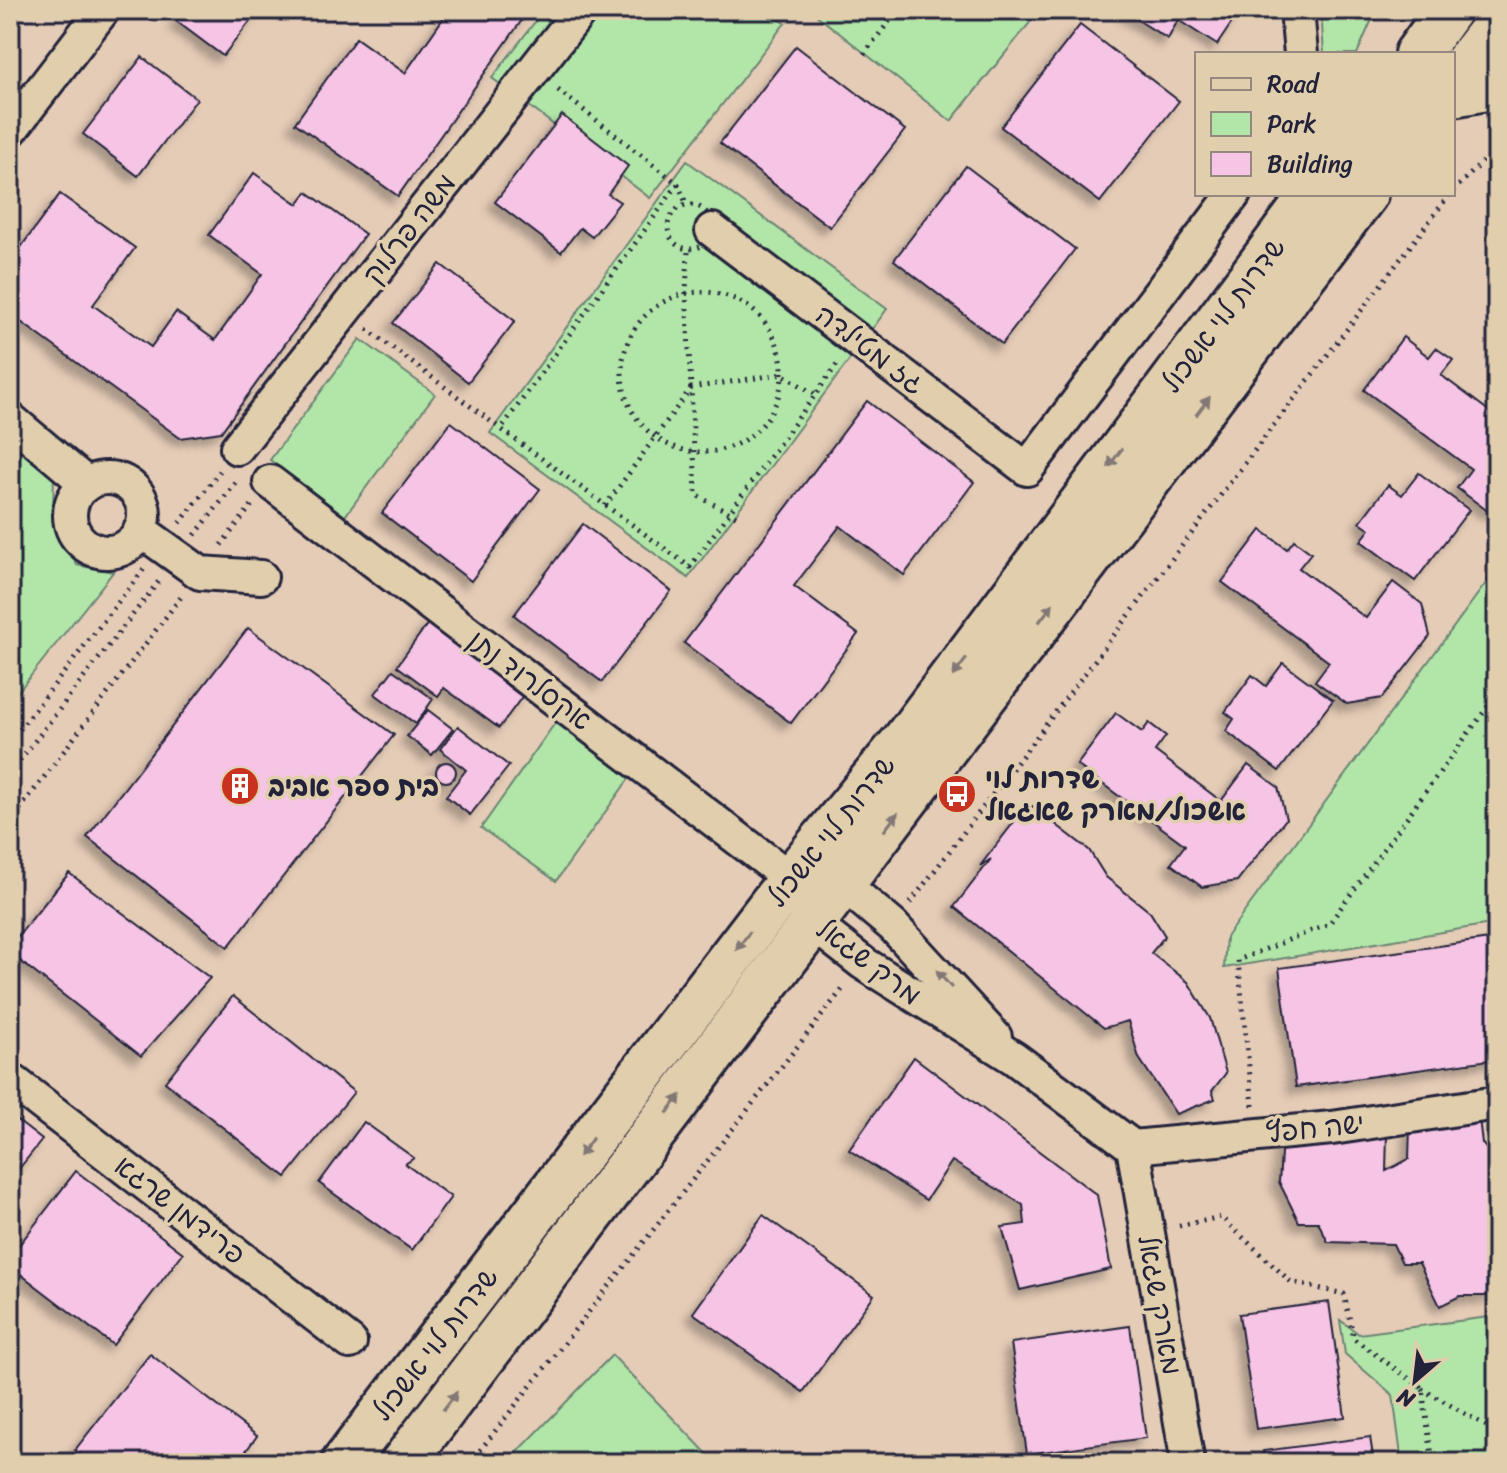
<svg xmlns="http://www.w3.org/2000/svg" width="1507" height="1473" font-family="Sriracha,'Playpen Sans Hebrew',sans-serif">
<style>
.green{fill:#b2e6a8;stroke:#6a8472;stroke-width:2}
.building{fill:#f6c4e4;stroke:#22223b;stroke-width:2;filter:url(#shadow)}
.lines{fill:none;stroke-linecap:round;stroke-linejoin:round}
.street-casing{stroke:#22223b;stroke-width:38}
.secondary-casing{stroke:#22223b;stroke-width:50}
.path{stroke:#22223b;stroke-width:5;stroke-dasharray:2 6;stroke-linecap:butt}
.street{stroke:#e1ceac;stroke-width:32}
.secondary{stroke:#e1ceac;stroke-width:44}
.oneway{fill:#827874}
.labels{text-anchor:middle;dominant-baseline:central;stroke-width:7;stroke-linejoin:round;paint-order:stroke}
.street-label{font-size:28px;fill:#22223b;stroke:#e1ceac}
.poi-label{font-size:28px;font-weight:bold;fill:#22223b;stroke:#e1ceac;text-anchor:start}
</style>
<defs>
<filter id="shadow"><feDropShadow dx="-7" dy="7" stdDeviation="4" flood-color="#0004"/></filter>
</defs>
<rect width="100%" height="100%" fill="#e5ccb7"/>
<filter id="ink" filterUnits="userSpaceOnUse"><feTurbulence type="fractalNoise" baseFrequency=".0125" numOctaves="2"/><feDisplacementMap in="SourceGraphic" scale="16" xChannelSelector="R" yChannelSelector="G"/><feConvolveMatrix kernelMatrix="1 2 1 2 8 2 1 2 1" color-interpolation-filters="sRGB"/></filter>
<g filter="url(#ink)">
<g class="green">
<polygon points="544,10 767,10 785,23 650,198 492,78"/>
<polygon points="810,10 1040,10 951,121"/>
<polygon points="1321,10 1376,10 1357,54 1324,54"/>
<polygon points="687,161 887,309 688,578 490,433"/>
<polygon points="360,339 435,394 345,516 270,460"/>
<polygon points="10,434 54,469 53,519 77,565 113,572 10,702"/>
<polygon points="1497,568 1497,738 1489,740 1497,805 1497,923 1224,968 1226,937"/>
<polygon points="560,716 633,773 556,881 481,828"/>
<polygon points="1497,1316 1497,1463 1402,1463 1393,1395 1345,1354 1340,1320 1359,1334"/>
<polygon points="612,1355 716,1463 507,1463"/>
</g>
<g class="building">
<polygon points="184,10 259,10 223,56 176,21"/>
<polygon points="449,10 529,10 398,196 295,123 356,38 405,73"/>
<polygon points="1122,10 1236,10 1237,15 1217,45 1178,20 1168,39"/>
<polygon points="1080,25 1179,101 1100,202 1001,127"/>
<polygon points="796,46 905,130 830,227 720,143"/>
<polygon points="142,57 197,99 138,176 83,134"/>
<polygon points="562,115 628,166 608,194 620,202 592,237 580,228 561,252 495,202"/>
<polygon points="966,166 1075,249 1002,344 894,260"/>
<polygon points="254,173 298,204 307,192 365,234 221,432 180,438 10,314 10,239 21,247 60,194 135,248 93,305 151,347 176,312 215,340 262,274 209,235"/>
<polygon points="440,264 515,321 468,382 393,323"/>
<polygon points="1403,337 1429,357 1436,348 1453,360 1441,375 1497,417 1497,510 1489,512 1457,488 1471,469 1364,390"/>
<polygon points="867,401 974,482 904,575 840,526 794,586 858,634 791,723 684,643"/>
<polygon points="451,422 540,489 471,581 382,513"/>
<polygon points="1419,473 1469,510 1415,581 1361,541 1370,529 1360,522 1388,485 1402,495"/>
<polygon points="583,524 671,591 602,682 514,615"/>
<polygon points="1261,530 1287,549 1294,540 1311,553 1299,568 1366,618 1393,582 1422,604 1430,636 1382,698 1347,704 1315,681 1329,662 1222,582"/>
<polygon points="431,619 527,690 499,728 444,688 438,696 397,666"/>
<polygon points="248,628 394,735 228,947 87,837"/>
<polygon points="1283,663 1333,700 1279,771 1226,731 1234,719 1225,712 1252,675 1266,686"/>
<polygon points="393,670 433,699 416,724 375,694"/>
<polygon points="428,710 453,729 432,755 407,736"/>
<polygon points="1116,713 1142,732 1149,723 1166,736 1155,751 1221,801 1248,765 1278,787 1286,819 1237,881 1202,887 1171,864 1185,845 1077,765"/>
<polygon points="458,726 509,766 470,815 446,796 466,770 440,749"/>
<circle cx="446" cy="772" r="10"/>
<polygon points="1032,806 1089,850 1106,877 1150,912 1165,936 1151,953 1188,982 1210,1018 1226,1073 1212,1091 1215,1099 1176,1114 1139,1058 1128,1021 1104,1028 954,907 991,859 980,866 1021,813"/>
<polygon points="69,873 210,978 141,1056 10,953 10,946"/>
<polygon points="1497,938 1497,1059 1296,1087 1279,968"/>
<polygon points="233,996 354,1092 286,1177 165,1082"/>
<polygon points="914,1057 1097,1195 1111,1269 1020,1290 1002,1227 1025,1224 1023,1205 952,1161 926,1200 849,1150"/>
<polygon points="10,1115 42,1140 10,1180"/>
<polygon points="1479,1118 1482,1143 1497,1163 1497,1292 1485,1296 1460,1296 1440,1306 1419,1263 1402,1263 1393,1244 1328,1242 1318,1222 1299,1222 1279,1182 1282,1140 1387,1133 1386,1171 1409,1159 1410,1127"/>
<polygon points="364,1122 414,1158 405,1164 451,1197 412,1250 319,1183"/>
<polygon points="76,1171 183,1253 113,1345 10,1266 10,1257"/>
<polygon points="763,1215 874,1295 803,1392 693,1313"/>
<polygon points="1329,1302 1345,1417 1256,1429 1239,1314"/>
<polygon points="1130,1326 1146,1438 1027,1454 1011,1343"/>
<polygon points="150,1354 257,1436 237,1463 92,1463 75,1450"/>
<polygon points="1370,1437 1374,1463 1264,1463 1263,1451"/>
</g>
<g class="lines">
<g class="street-casing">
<g id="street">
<polyline points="1297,10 1301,54"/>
<polyline points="10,131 103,10"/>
<polyline points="712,230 1027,469 1234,194"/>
<polyline points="10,419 87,484"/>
<polyline points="237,448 581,10"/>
<circle cx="107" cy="515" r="37"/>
<polyline points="270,482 791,879 812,923 863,963 1014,1058 1133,1147"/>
<polyline points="140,530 200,573 261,577"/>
<polyline points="822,882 843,884 893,926 995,1037"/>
<polyline points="10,1079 350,1342"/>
<polyline points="1133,1147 1332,1128 1497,1103"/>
<polyline points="1133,1147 1188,1463"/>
</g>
</g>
<g class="secondary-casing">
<g id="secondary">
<polyline points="1417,54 1449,10"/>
<polyline points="1453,80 1497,23"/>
<polyline points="1453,94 1497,86"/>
<polyline points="344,1463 791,879 905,740 1313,194"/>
<polyline points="403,1463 1365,194"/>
</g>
</g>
<g class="path">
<polyline points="864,54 898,10"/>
<polyline points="558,90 678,184 687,205"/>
<polyline points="678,184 501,429 690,567 839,362"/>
<polyline points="1453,191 1497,148"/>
<circle cx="690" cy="227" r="22"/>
<circle cx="702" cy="372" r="80"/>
<polyline points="367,329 501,429"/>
<polyline points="605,506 691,388 686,293 688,251"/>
<polyline points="736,516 696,495 691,388 782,374 816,395"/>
<polyline points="180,523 220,471"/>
<polyline points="195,535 238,480"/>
<polyline points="221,545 252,505"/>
<polyline points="10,742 144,569"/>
<polyline points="10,773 159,581"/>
<polyline points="10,822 181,597"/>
<polyline points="910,903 1450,194"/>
<polyline points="1253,1106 1238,960 1329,924 1497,694"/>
<polyline points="1179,1226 1221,1217 1291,1282 1344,1294 1354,1339 1422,1388 1433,1463"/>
<polyline points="1422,1389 1497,1432"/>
<polyline points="470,1463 845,986"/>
</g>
<use href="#street" class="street"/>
<use href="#secondary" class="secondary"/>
</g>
<defs><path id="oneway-solid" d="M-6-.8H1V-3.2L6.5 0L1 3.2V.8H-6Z" transform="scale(2)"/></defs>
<g class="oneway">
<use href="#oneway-solid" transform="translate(1203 406) rotate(-53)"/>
<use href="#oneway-solid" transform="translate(1115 458) rotate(127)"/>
<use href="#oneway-solid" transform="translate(1046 613) rotate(-53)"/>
<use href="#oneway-solid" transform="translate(960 667) rotate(127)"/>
<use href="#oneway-solid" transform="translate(891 822) rotate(-53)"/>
<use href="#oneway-solid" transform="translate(743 941) rotate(127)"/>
<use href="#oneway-solid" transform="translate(944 979) rotate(-131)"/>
<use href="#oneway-solid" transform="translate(674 1104) rotate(-53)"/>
<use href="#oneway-solid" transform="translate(586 1147) rotate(127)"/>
<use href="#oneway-solid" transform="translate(450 1401) rotate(-53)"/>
</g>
</g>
<defs>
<g id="building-disc" transform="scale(2)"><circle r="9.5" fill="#c8321e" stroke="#e1ceac"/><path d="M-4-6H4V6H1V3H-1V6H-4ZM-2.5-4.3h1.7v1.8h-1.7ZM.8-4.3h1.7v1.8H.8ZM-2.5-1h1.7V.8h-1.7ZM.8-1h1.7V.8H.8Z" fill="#fff"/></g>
<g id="bus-disc" transform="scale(2)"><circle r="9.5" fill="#c8321e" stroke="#e1ceac"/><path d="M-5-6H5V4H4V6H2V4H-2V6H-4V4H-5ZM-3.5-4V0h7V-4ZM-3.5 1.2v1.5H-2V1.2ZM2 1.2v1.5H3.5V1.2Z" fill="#fff"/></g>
</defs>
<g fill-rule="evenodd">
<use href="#building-disc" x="240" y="786"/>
<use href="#bus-disc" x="957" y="794"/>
</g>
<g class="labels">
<g class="street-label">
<text transform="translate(409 229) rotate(-52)">משה פרלוק</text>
<text transform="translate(1223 315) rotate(-53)">שדרות לוי אשכול</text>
<text transform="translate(870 349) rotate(37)">גז מטילדה</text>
<text transform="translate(530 680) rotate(37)">אקסלרוד נתן</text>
<text transform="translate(831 831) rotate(-51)">שדרות לוי אשכול</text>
<text transform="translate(869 962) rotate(37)">מרק שגאל</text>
<text transform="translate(1315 1128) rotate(-6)">ישה חפץ</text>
<text transform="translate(180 1210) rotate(38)">פרידמן שרגא</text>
<text transform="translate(1160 1305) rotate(80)">מארק שגאל</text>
<text transform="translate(435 1344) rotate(-52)">שדרות לוי אשכול</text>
</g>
<g class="poi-label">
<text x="985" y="778">שדרות לוי<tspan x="985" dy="32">אשכול/מארק שאגאל</tspan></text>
<text x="268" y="786">בית ספר אביב</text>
</g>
</g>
<rect width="1507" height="1473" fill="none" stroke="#e1ceac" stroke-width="40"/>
<rect x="20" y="20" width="1467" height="1433" fill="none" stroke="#22223b" stroke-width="3" filter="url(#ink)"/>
<rect x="1195" y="52" width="260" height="144" fill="#e1ceac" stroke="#95897f" stroke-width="2"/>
<rect x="1211" y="78" width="40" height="12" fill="#e1ceac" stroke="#95897f" stroke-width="2"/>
<text x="1267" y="92" font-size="24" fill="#22223b">Road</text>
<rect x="1211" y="112" width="40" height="24" fill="#b2e6a8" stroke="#95897f" stroke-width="2"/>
<text x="1267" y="132" font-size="24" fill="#22223b">Park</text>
<rect x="1211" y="152" width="40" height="24" fill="#f6c4e4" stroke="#95897f" stroke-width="2"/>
<text x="1267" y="172" font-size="24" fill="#22223b">Building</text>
<g transform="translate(1415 1381) rotate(208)" stroke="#e1ceac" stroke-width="6" paint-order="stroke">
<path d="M0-6L14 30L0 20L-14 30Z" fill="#22223b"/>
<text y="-12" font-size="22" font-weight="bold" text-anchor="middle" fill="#22223b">N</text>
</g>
</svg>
